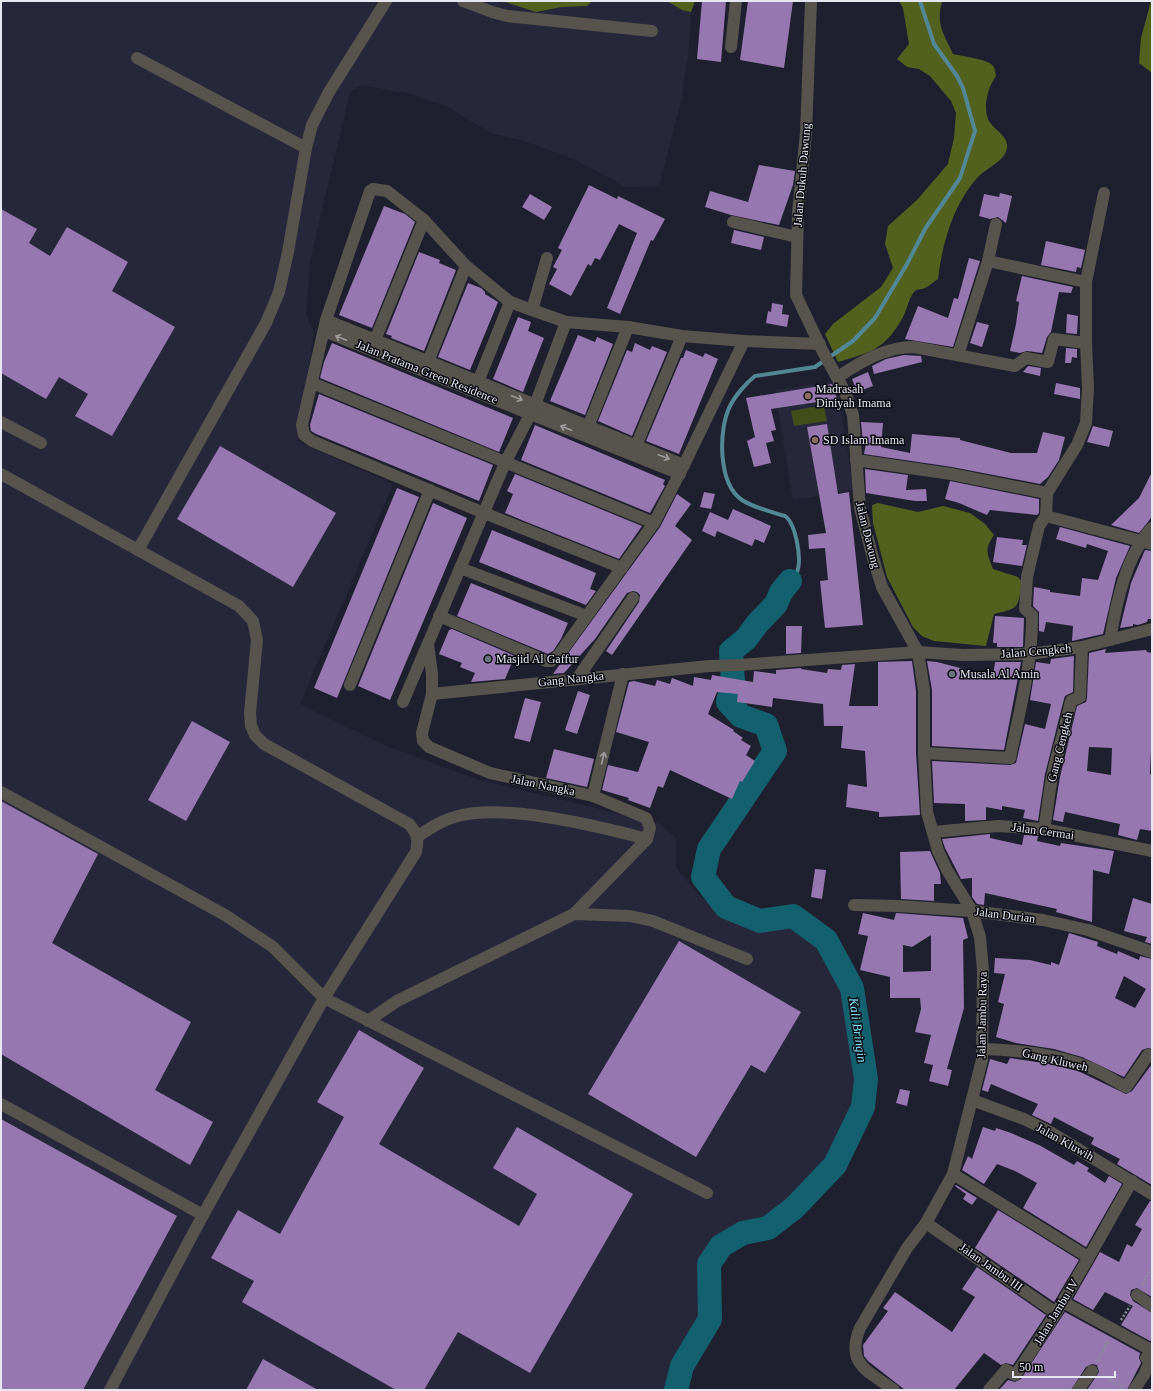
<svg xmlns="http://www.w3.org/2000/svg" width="1153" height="1391" font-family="Georgia,serif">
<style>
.built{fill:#27273c}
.green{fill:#424d1a}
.forest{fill:#53611f}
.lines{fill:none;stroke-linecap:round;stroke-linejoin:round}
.stream{stroke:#528896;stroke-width:4}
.river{stroke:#13606f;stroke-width:24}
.building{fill:#9777b0;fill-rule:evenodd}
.path{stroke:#8b8c99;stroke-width:2.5;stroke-dasharray:2 2;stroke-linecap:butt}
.minor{stroke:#57544d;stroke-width:12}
.oneway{stroke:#9e9e9f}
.education-dot{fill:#8d6e63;stroke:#0a0a11;stroke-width:1.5}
.worship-dot{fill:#6b7280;stroke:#0a0a11;stroke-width:1.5}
.labels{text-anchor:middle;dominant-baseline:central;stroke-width:3;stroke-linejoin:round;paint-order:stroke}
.street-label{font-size:12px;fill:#e6e7f1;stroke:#0a0a11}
.poi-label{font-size:12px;fill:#e6e7f1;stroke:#0a0a11;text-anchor:start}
.water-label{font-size:13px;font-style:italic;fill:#82e4fa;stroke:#0a0a11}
</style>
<rect width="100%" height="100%" fill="#1f202f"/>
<g class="built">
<polygon points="1,1 502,1 536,12 562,7 587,6 592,1 667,1 682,10 691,12 688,56 681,102 659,186 626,187 576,160 528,142 491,133 446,106 411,94 361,85 350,92 310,261 306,316 314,332 298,442 393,484 300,704 386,746 479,780 661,824 676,838 676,868 701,897 727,913 756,924 783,925 816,945 842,985 857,1082 847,1122 827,1165 793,1200 764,1223 711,1245 704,1273 702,1322 684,1353 668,1390 1,1390"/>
<polygon points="836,381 854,490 793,500 775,390"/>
</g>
<polygon class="green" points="824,405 827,421 794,426 791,411"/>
<g class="forest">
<polygon points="502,1 592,1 587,6 562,7 536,12"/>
<polygon points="667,1 695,1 691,12 682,10"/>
<path d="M899 1H942C936 24 943 33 953 54 962 56 984 59 991 64 995 67 995 71 996 76 988 88 983 104 988 119 993 131 1012 136 1006 152 1000 164 986 168 977 178 953 205 942 244 938 279 934 281 930 286 925 288 921 290 918 288 914 292 909 298 907 309 903 317 885 349 872 352 838 362L825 334 833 324 881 287 893 268 885 244 888 226 917 200 948 164 954 138 956 113 951 101 930 76 919 69 907 67 897 59 909 44 903 8Z"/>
<polygon points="1151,1 1152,1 1152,73 1139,63 1141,38"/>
<path d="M878 503 918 512 943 506 970 513 985 524 994 535C984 550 987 553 993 569L1018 577 1022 582C1017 609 1020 608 994 614L986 646 934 641 922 636 913 627 887 577 873 523 872 505Z"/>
</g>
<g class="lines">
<path class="stream" d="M790 581C792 579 795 576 796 574 803 562 796 524 785 516 772 512 754 508 742 500 718 484 718 430 730 406 735 396 746 383 755 376L815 367 853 341 875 318 907 264 925 229 960 178 975 131 963 88 957 76 934 44 920 1"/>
<polyline class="river" points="676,1390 682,1366 710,1319 709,1264 721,1246 743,1233 768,1228 794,1208 835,1165 863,1107 866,1079 852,988 826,940 793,916 760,921 726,907 703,877 709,849 775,751 766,725 741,716 728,702 733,682 731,651 746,639 757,624 776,604 781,592 790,581"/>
</g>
<g class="building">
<polygon points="702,1 726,1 721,62 697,59"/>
<polygon points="748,1 793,1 784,68 740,60"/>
<polygon points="759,165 795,171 793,185 779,225 731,215 705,207 710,191 748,202"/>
<polygon points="589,185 617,199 618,196 665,219 653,241 651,240 620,314 607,308 637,233 619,224 600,260 595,258 591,266 588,264 571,296 549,284 557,269 553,267 562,250 558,248"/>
<polygon points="1000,193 1012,196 1006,223 998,217 990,219 979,216 984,194 999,197"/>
<polygon points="530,194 552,207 544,220 522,207"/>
<polygon points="384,206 405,214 415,222 372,328 339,315"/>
<polygon points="1,209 37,229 29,243 50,256 67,227 128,262 112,291 175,327 112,436 75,416 88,394 59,377 46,399 1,373"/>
<polygon points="734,230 764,237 761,250 731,243"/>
<polygon points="1046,241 1085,250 1081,268 1077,267 1076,272 1041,265"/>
<polygon points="419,252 440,260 439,263 456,270 424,351 391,338 392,336 386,334"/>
<polygon points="969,258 980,261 953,347 905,339 918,306 948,318 954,298 958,299"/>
<polygon points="1022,276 1073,287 1071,293 1059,292 1051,332 1047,337 1042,353 1027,351 1020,353 1010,351 1016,324 1019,302 1016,301"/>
<polygon points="468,283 481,288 485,292 485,294 498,302 470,370 438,357"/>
<polygon points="772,303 783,305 782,314 789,315 787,327 766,323 768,311 771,312"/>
<polygon points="1067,314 1078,316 1077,334 1066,333"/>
<polygon points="518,317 531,322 528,331 544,338 523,392 493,379"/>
<polygon points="977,322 989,325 982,347 970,343"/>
<polygon points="578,335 595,342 597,337 613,344 585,415 550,401"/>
<polygon points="332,343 513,418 499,452 320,378 324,362"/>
<polygon points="635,343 650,350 652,346 667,352 632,436 598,421 627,350 632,352"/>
<polygon points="1066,348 1077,349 1077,358 1072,357 1071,363 1065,363"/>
<polygon points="686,350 703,357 705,353 718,359 679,454 646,441 681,358 683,358"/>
<polygon points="904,355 921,356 922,362 874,374 872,366 886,359"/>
<polygon points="1028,366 1041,368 1040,376 1023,372"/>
<polygon points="868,372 873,386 857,392 852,379"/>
<polygon points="1056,383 1080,388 1080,399 1054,394"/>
<polygon points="832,384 837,399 771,409 776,430 771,431 774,441 766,443 771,463 754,467 747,441 755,437 746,398"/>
<polygon points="319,394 493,465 479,501 316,434 311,431 310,425"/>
<polygon points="861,422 883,423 881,447 910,453 912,434 960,438 960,440 1011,453 1037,453 1043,432 1065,437 1059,460 1048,477 1040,484 952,467 864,454 866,443 863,443"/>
<polygon points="827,424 838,494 849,492 863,625 825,628 820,581 828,580 825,548 809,549 808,535 826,533 807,427"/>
<polygon points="535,425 665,480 663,484 665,486 650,513 521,460"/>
<polygon points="1093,426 1113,431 1109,447 1087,442"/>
<polygon points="220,446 336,513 293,587 177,519"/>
<polygon points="865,469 908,475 906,490 926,489 927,501 915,501 866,493"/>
<polygon points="1152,472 1152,516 1148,522 1139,533 1111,525 1139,498"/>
<polygon points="515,474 642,526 619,559 524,521 505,513 513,494 507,491"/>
<polygon points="950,481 1039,499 1039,513 1037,515 990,510 987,515 959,503 945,499"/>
<polygon points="397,488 419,497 337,698 314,688"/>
<polygon points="704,492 715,494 711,509 700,507"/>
<polygon points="677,494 691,504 675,526 692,540 612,655 606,651 639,602 640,595 637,592 633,591 627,593 595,639 564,673 553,674 660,527"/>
<polygon points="433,503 467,518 390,700 358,686"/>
<polygon points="733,509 771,526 764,543 755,539 752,546 717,531 715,537 702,531 710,512 728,520"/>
<polygon points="1060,527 1130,546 1116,578 1103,634 1072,641 1073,626 1046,622 1044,632 1039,631 1039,612 1033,606 1034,587 1050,590 1050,592 1080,596 1082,578 1098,580 1108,551 1087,544 1086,548 1056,539"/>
<polygon points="492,530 596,573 590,589 596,591 586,605 479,562"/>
<polygon points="997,537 1023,540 1022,545 1027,545 1022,566 993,562"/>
<polygon points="1145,550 1152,551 1152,619 1148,619 1147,622 1138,625 1133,624 1133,626 1120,628 1131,583"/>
<polygon points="471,583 568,623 561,639 553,651 548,654 457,616"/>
<polygon points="995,616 1024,618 1023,647 997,647 997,643 993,643"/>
<polygon points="786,626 802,626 801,653 786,654"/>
<polygon points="452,629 515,656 505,679 471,682 475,673 460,667 462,663 439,654 449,630"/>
<path d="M1106 649 1105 653 1146 650 1147 652 1152 653V728L1150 774 1152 775V831L1140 829 1137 840 1118 835 1120 824 1065 812 1063 822 1053 820 1060 777 1077 706 1086 702 1087 698 1089 653ZM1089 747 1112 748 1111 775 1087 771Z"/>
<polygon points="1074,656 1073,692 1065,696 1064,699 1045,774 1038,821 1023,818 1025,810 1002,806 1002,810 986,807 986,820 965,821 965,804 934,803 932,761 1010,765 1016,763 1025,724 1045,729 1051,704 1030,700 1036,662 1050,664 1051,659"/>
<polygon points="912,661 916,691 916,753 920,815 879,817 879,812 846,807 848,784 867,787 865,751 841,748 843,726 824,726 823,704 773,698 772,707 737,702 738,694 717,692 708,714 734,730 733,731 743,738 741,740 751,746 746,755 755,761 742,782 740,781 732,799 670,770 663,788 658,786 650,808 628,800 629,798 602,790 608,765 638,772 649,742 616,732 629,682 634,681 655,686 657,680 670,684 672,678 693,686 694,677 711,680 712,675 753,682 754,671 776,674 776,670 801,668 801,669 827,673 828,669 841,670 842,665 855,664 849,706 878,706 878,662"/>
<polygon points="927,661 937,662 964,669 963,673 993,677 995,662 1021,662 1004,750 932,746 932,690"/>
<polygon points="578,691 590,695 577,734 565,730"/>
<polygon points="525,698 541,702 530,742 514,738"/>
<polygon points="192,721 230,742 186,821 148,800"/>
<polygon points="554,749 594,759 587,787 546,778"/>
<polygon points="1,801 98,854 52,943 191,1022 155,1090 213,1122 190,1165 1,1054"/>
<polygon points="990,834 990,838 1022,845 1024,835 1038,836 1037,841 1060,846 1061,843 1114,851 1109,874 1093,870 1092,922 1056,912 1057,909 985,893 984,905 977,904 972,897 972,878 961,879 945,848 942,839"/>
<polygon points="930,851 940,873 941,884 934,884 934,901 901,899 900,852"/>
<polygon points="815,869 826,870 822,899 811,897"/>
<polygon points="1133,898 1152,904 1152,944 1145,942 1147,937 1124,931"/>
<path d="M863 913 894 920 896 913 963 918 968 938 963 940 964 1008 947 1069 952 1070 948 1086 929 1081 933 1065 924 1063 931 1035 915 1032 921 1009 920 998H890V977L860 970 868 936 858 934ZM931 935V971L903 972V945L912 947Z"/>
<path d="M1069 933 1098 942 1097 946 1117 954 1118 951 1139 960 1140 956 1152 959V1049L1148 1048 1142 1050 1124 1077 1082 1057 1054 1049 1016 1043 996 1037 1004 1004 998 1002 1005 974 994 973 995 958 1030 960 1051 965V962L1059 965ZM1124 976 1146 989 1135 1008 1115 998Z"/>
<polygon points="679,941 801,1012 765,1073 751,1065 696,1157 588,1094"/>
<polygon points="359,1030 424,1068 379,1144 519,1226 537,1194 493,1168 517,1127 633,1194 530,1373 458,1332 424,1390 396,1390 242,1302 254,1281 211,1258 238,1210 280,1234 344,1117 317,1102"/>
<polygon points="1010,1058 1051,1064 1078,1071 1126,1094 1132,1091 1152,1064 1152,1185 1117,1164 1120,1159 1091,1144 1094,1138 1054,1117 1051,1124 1032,1115 1038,1104 991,1084 988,1092 982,1090 990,1059 1007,1064"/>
<polygon points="900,1089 910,1091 907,1106 896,1103"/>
<polygon points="1,1119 177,1216 83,1390 1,1390"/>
<polygon points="983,1127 995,1131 996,1128 1011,1133 1039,1145 1074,1165 1077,1161 1089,1168 1087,1171 1105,1183 1109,1176 1122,1184 1086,1247 1023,1208 1037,1183 1015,1171 997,1164 984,1184 962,1170 968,1156 972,1159"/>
<polygon points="956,1185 977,1198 972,1205 963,1199 966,1194 955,1186"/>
<polygon points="1150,1201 1152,1201 1152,1297 1137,1288 1131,1290 1130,1295 1133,1301 1152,1313 1152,1341 1150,1341 1121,1325 1133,1306 1105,1292 1093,1310 1073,1299 1100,1252 1119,1262 1127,1244 1132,1247 1142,1229 1135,1225"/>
<polygon points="998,1210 1079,1260 1054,1302 975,1248"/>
<polygon points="977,1267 1046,1315 1013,1365 1006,1363 1001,1365 984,1353 954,1390 905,1390 868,1361 864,1356 863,1345 888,1311 883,1308 895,1292 952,1332 975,1297 962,1289"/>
<polygon points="1065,1312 1140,1353 1139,1358 1141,1363 1127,1390 1087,1390 1099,1372 1097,1365 1092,1364 1086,1367 1071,1390 999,1390 1008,1380 1015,1382 1021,1379"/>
<polygon points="263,1359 318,1390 246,1390"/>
</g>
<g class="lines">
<g class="path">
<polyline points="1143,1284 1152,1267"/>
<polyline points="1121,1320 1130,1306"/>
<polyline points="1097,1361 1109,1340"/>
<polyline points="1103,1376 1123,1387"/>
</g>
<g class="minor">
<polyline points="463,1 492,12 507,16 652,31"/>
<path d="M811 1 806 133 798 212 796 295 823 352 845 392 853 415 860 508 873 558 882 587 918 652 924 690V753L927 812 938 851 947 870 972 911 980 937 983 970 982 1060 953 1174 926 1223 907 1248 860 1328C845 1364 868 1371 894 1390"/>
<polyline points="731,47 736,1"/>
<polyline points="137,58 306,148"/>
<polyline points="733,222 797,237"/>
<polyline points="988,261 1086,282"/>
<polyline points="532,310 547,258"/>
<polyline points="326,320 684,465"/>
<polyline points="324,331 680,474"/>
<polyline points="375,340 424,220"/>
<polyline points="958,355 988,261 996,224"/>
<polyline points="428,362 466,266"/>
<path d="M838 377C862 361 885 347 914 347L1015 366 1026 358 1048 362 1054 339 1086 343"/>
<polyline points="478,382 510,302"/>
<polyline points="312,383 654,523"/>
<polyline points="1,422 41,443"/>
<polyline points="588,427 628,327"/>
<polyline points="636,446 682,336"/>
<polyline points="856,460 951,474 1047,493"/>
<path d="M1 474 239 606 253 621 257 640 250 713 251 726 255 735 264 744 409 824C417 833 419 839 416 852L324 998 273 947 225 915 1 792"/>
<polyline points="1046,516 1152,544"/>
<polyline points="138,550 266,323 279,292 288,252 306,148 312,125 329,92 386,1"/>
<polyline points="460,568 587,616"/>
<polyline points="622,568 484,513 312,441 304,435 302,425 326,320 370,191 373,189 387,191 424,220 466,266 510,302 532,310 566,322 628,327 682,336 744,341 820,344"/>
<polyline points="439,616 546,661 551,661 558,656 654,523 684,465 744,341"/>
<path d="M1110 640C1116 604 1126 555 1152 528"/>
<polyline points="428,644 432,674 432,694 422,733 423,741 429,747 490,773 593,796 646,818 650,828 647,839 574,914"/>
<polyline points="577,679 633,598"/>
<polyline points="350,685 430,490"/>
<polyline points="432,694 709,666 739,665 918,652 963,655 1029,654 1082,647 1152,629"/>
<polyline points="403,702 505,463 535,405 566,322"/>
<path d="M924 753 1010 758C1019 713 1033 661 1032 615L1025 609 1027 577 1039 526 1046 516 1047 493 1077 445 1086 423 1088 388 1086 343V282L1104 193"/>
<polyline points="593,796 623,674"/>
<path d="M1044 829C1048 809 1049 788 1054 768 1059 747 1066 724 1071 701L1080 697 1082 647"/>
<polyline points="933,832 998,826 1044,829 1152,851"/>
<path d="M417 837C430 828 442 820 458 816 505 803 598 826 647 839"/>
<polyline points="854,905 898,906 972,911 1043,920 1088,930 1152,952"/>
<polyline points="368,1021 397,1001 574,914 630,916 653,921 747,959"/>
<path d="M983 1049C1019 1050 1059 1054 1093 1069 1104 1074 1115 1081 1126 1087L1148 1055 1152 1057"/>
<polyline points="972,1100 1024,1119 1050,1132 1152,1194"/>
<polyline points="1,1104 203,1215"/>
<polyline points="953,1174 1088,1257"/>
<polyline points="926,1223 1056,1313"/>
<polyline points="1137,1295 1152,1306"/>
<polyline points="1063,1302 1151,1350"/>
<polyline points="110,1390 203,1215 324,998 707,1193"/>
<path d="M989 1390 1006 1370 1015 1375C1059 1314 1094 1247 1132 1181"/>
<polyline points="1078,1390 1092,1371"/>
<polyline points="1134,1390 1144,1375 1150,1361 1146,1358 1152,1348"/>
</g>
</g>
<defs><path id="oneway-shaft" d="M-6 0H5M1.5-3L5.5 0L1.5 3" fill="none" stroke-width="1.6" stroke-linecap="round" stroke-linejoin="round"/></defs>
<g class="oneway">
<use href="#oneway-shaft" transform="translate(341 338) rotate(-158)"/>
<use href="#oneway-shaft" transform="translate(517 398) rotate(22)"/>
<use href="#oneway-shaft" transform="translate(566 428) rotate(-159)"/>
<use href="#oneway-shaft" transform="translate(664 457) rotate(21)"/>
<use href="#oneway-shaft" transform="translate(603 758) rotate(-76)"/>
</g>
<g class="education-dot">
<circle cx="808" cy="396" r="4"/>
<circle cx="815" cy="440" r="4"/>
</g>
<g class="worship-dot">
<circle cx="488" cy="659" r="4"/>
<circle cx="952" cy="674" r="4"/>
</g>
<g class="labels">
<g class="street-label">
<text transform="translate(802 175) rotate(-85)">Jalan Dukuh Dawung</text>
<text transform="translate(427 372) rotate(22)">Jalan Pratama Green Residence</text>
<text transform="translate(868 535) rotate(76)">Jalan Dawung</text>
<text transform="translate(1036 651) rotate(-5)">Jalan Cengkeh</text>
<text transform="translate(571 679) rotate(-6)">Gang Nangka</text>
<text transform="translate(1060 747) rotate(-76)">Gang Cengkeh</text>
<text transform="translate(543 785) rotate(12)">Jalan Nangka</text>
<text transform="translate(1043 831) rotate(8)">Jalan Cermai</text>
<text transform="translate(1005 915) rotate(7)">Jalan Durian</text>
<text transform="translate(982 1015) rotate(-89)">Jalan Jambu Raya</text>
<text transform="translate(1055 1060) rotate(13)">Gang Kluweh</text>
<text transform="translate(1065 1142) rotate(29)">Jalan Kluwih</text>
<text transform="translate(991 1267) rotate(35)">Jalan Jambu III</text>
<text transform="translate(1056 1312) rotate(-59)">Jalan Jambu IV</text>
</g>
<g class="poi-label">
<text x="816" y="389">Madrasah<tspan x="816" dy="14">Diniyah Imama</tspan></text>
<text x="823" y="440">SD Islam Imama</text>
<text x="496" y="659">Masjid Al Gaffur</text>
<text x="960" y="674">Musala Al Amin</text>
</g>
<g class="water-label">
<text transform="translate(858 1030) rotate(82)">Kali Bringin</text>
</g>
</g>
<rect width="1153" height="1391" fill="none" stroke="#e6e7f1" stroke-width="4"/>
<path d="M1013 1371v6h102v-6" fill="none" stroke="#e6e7f1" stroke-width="2"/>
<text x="1019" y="1371" font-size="12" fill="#e6e7f1" stroke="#0a0a11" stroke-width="3" paint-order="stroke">50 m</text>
</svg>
